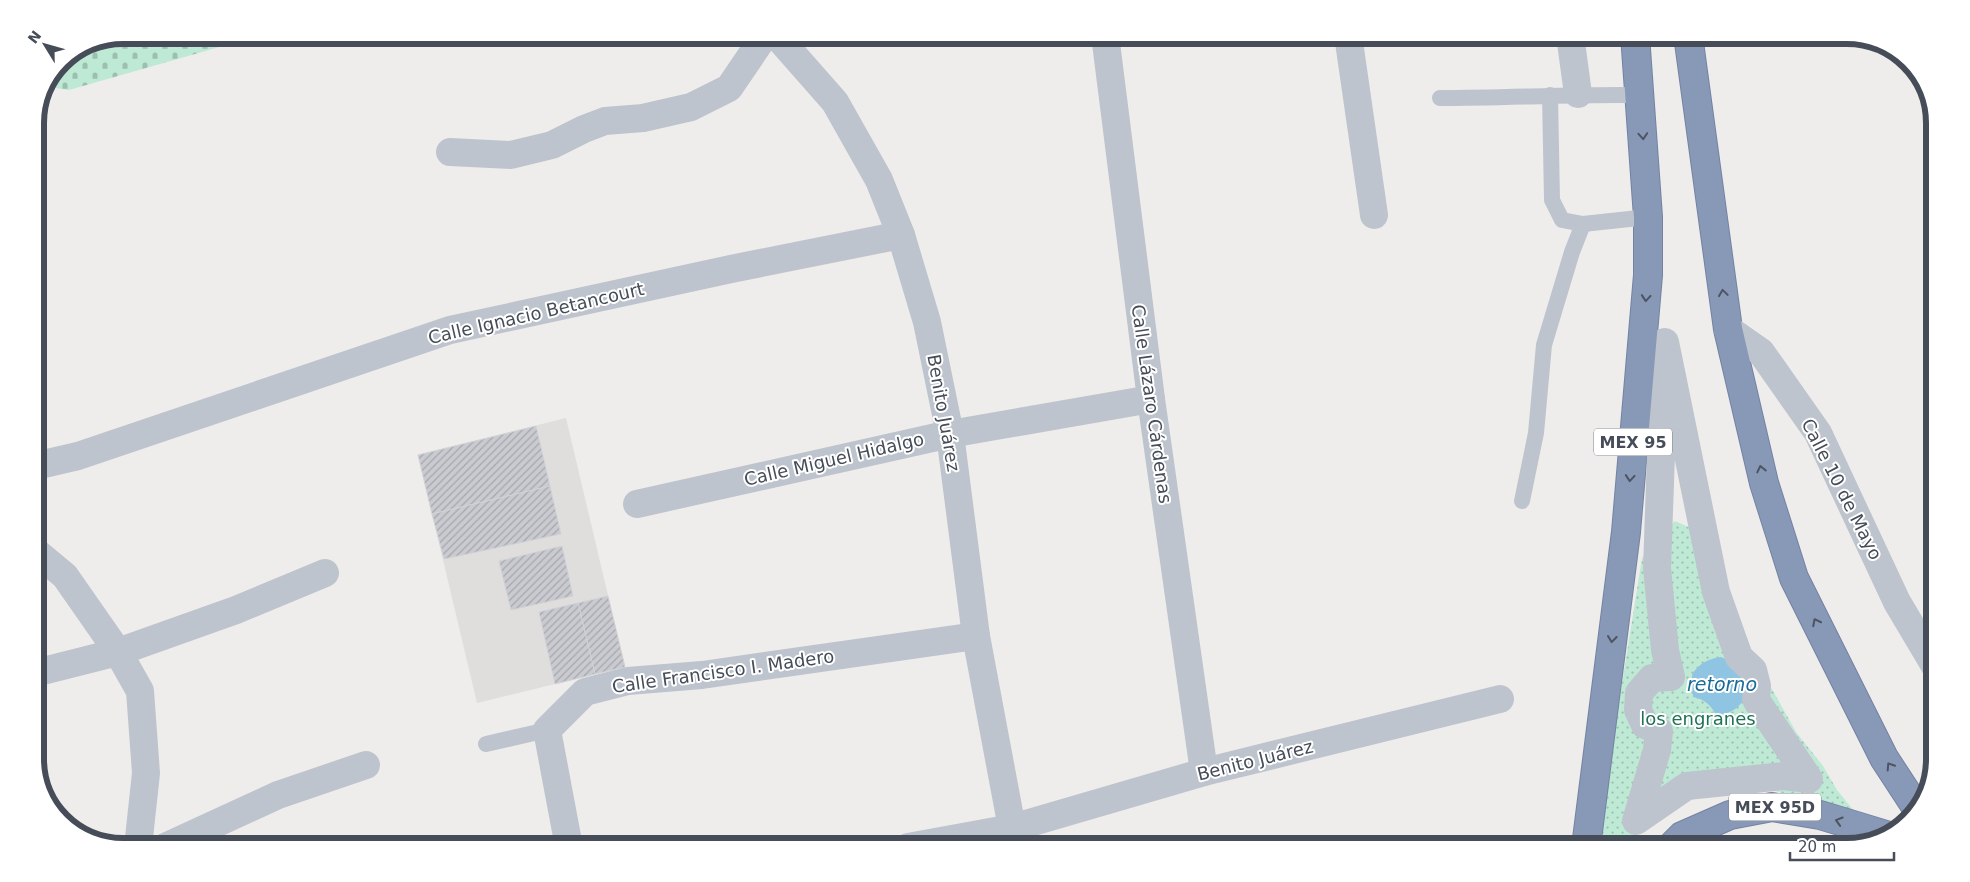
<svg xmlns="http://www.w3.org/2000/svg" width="1970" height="882" font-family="'DejaVu Sans',sans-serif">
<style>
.education{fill:#e0dedd}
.green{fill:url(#green-dots)}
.cemetery{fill:url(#cemetery-stones)}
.water{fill:#8fc5e2}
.building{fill:url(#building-hatch);stroke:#d1d2d7}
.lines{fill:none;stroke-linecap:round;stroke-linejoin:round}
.highway-casing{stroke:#7483a2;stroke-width:30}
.lane{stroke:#bec4cd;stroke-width:16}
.street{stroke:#bec4cd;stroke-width:28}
.highway{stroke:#8898b7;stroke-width:28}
.oneway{stroke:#4d5462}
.labels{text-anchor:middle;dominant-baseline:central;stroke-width:4;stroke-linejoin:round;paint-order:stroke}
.shield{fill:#fff;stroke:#7e828a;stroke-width:1}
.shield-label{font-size:16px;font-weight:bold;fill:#464d58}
.street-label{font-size:18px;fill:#464d58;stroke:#fff}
.park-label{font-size:18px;fill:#1f7154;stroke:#fff}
.water-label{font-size:19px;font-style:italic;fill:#1a6b97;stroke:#fff}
.rim{fill:none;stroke:#464d58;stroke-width:6}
</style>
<defs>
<pattern id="green-dots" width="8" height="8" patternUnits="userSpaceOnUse" patternTransform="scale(1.25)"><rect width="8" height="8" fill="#bee9d5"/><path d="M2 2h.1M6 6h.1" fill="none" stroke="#9cbfb0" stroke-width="1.8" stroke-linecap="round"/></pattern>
<pattern id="cemetery-stones" width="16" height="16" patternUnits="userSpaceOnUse" patternTransform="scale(1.25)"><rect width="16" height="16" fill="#bee9d5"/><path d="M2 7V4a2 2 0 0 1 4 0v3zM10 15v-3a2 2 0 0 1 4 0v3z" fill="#9cbfb0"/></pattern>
<pattern id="building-hatch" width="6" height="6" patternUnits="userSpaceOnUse" patternTransform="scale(1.25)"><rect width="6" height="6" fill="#cacbd1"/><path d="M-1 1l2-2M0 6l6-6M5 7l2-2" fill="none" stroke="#a6a7ac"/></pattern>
</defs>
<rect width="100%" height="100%" fill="#efedec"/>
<polygon class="education" points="566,418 625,667 477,703 418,455"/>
<polygon class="green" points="1675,521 1709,536 1754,657 1796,732 1823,766 1837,790 1859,817 1772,790 1685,800 1620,847 1596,847 1642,558"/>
<polygon class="cemetery" points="123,35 230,35 223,46 69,90 49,87 61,61 90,42"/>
<path class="water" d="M1721 657 1739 665 1746 696C1739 709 1730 714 1716 715 1711 705 1704 699 1693 697L1692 675C1699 663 1708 659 1721 657Z"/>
<g class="building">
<polygon points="536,426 550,486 432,514 418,455"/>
<polygon points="550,486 561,534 444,559 432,514"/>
<polygon points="562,546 573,596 511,610 499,561"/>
<polygon points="608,596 625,667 595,674 578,603"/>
<polygon points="578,603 595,674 555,684 539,612"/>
</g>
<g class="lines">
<g class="highway-casing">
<g id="highway">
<polyline points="1688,35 1728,329 1764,483 1794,578 1884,758 1916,807"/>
<polyline points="1586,847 1626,532 1648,275 1648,217 1635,35"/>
<polyline points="1671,847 1682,836 1730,815 1772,807 1820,815 1886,835"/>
</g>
</g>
<g class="lane">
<polyline points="1550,95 1552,200 1562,220 1583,224 1648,217"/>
<path d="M1440 98C1507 98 1574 94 1641 95"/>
<polyline points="1522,501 1536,433 1544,345 1572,252 1583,224"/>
<polyline points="486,744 547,730"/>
</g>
<g class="street">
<polyline points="776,35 835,102 879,180 901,235 927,322 950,434 976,636 1012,828 1018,847"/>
<polyline points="1105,35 1151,399 1204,772"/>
<polyline points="1348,35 1374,215"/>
<polyline points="1570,35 1578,94"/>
<polyline points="450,152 511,155 552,145 584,129 605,121 643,118 691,107 729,88 765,35"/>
<polyline points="1728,329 1761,352 1818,433 1897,602 1935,666"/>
<polygon points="1665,342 1716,592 1739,657 1753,670 1757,686 1756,699 1758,703 1809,779 1783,776 1687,786 1636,821 1657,750 1659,731 1645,725 1638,710 1639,693 1652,678 1671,677 1665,650 1657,568"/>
<polyline points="35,466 78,456 450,330 731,269 901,235"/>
<polyline points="637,504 950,434 1151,399"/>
<polyline points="35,551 65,576 118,652 140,691 146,773 138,847"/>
<polyline points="35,673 118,652 236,610 325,573"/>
<polyline points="165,847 278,795 366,765"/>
<polyline points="569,847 547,730 585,692 628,681 702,675 976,636"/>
<polyline points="908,847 1012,828 1204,772 1500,699"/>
</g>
<use href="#highway" class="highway"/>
</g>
<defs><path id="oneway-chevron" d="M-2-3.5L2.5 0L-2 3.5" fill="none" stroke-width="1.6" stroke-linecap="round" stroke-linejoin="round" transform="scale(1.25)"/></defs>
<g class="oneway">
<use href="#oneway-chevron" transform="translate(1643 136) rotate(86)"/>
<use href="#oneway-chevron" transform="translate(1723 293) rotate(-98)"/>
<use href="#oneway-chevron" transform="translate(1646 298) rotate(95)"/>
<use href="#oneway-chevron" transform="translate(1761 469) rotate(-103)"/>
<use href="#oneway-chevron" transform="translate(1630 478) rotate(95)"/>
<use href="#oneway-chevron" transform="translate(1816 622) rotate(-117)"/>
<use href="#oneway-chevron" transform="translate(1612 639) rotate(97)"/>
<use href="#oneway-chevron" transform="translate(1890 766) rotate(-123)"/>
<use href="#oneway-chevron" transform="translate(1839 821) rotate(-163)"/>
</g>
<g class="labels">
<g class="shield">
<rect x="1594" y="428.5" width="78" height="27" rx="4"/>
<rect x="1729" y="793.5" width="92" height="27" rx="4"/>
</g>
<g class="shield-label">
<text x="1633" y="442">MEX 95</text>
<text x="1775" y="807">MEX 95D</text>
</g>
<g class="street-label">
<text transform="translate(536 313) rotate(-13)">Calle Ignacio Betancourt</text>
<text transform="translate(1152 404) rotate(82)">Calle Lázaro Cárdenas</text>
<text transform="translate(944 413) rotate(80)">Benito Juárez</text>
<text transform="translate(834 459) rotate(-13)">Calle Miguel Hidalgo</text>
<text transform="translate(1842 489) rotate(63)">Calle 10 de Mayo</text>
<text transform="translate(723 671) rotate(-8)">Calle Francisco I. Madero</text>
<text transform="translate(1255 760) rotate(-14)">Benito Juárez</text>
</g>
<g class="park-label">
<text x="1698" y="718">los engranes</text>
</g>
<g class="water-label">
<text x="1722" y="684">retorno</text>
</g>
</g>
<path d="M0 0H1970V882H0ZM123 44H1847A79 79 0 0 1 1926 123V759A79 79 0 0 1 1847 838H123A79 79 0 0 1 44 759V123A79 79 0 0 1 123 44Z" fill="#fff" fill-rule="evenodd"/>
<path class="rim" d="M123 44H1847A79 79 0 0 1 1926 123V759A79 79 0 0 1 1847 838H123A79 79 0 0 1 44 759V123A79 79 0 0 1 123 44Z"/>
<g transform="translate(45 45) rotate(307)" stroke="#ffffff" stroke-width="4" paint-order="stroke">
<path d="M0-4L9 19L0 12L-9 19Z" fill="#464d58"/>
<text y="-8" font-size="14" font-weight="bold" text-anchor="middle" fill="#464d58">N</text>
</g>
<path d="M1790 852v8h104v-8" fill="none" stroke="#464d58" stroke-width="2.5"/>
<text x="1798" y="852" font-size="15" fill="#464d58" stroke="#ffffff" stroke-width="4" paint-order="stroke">20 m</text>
</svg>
